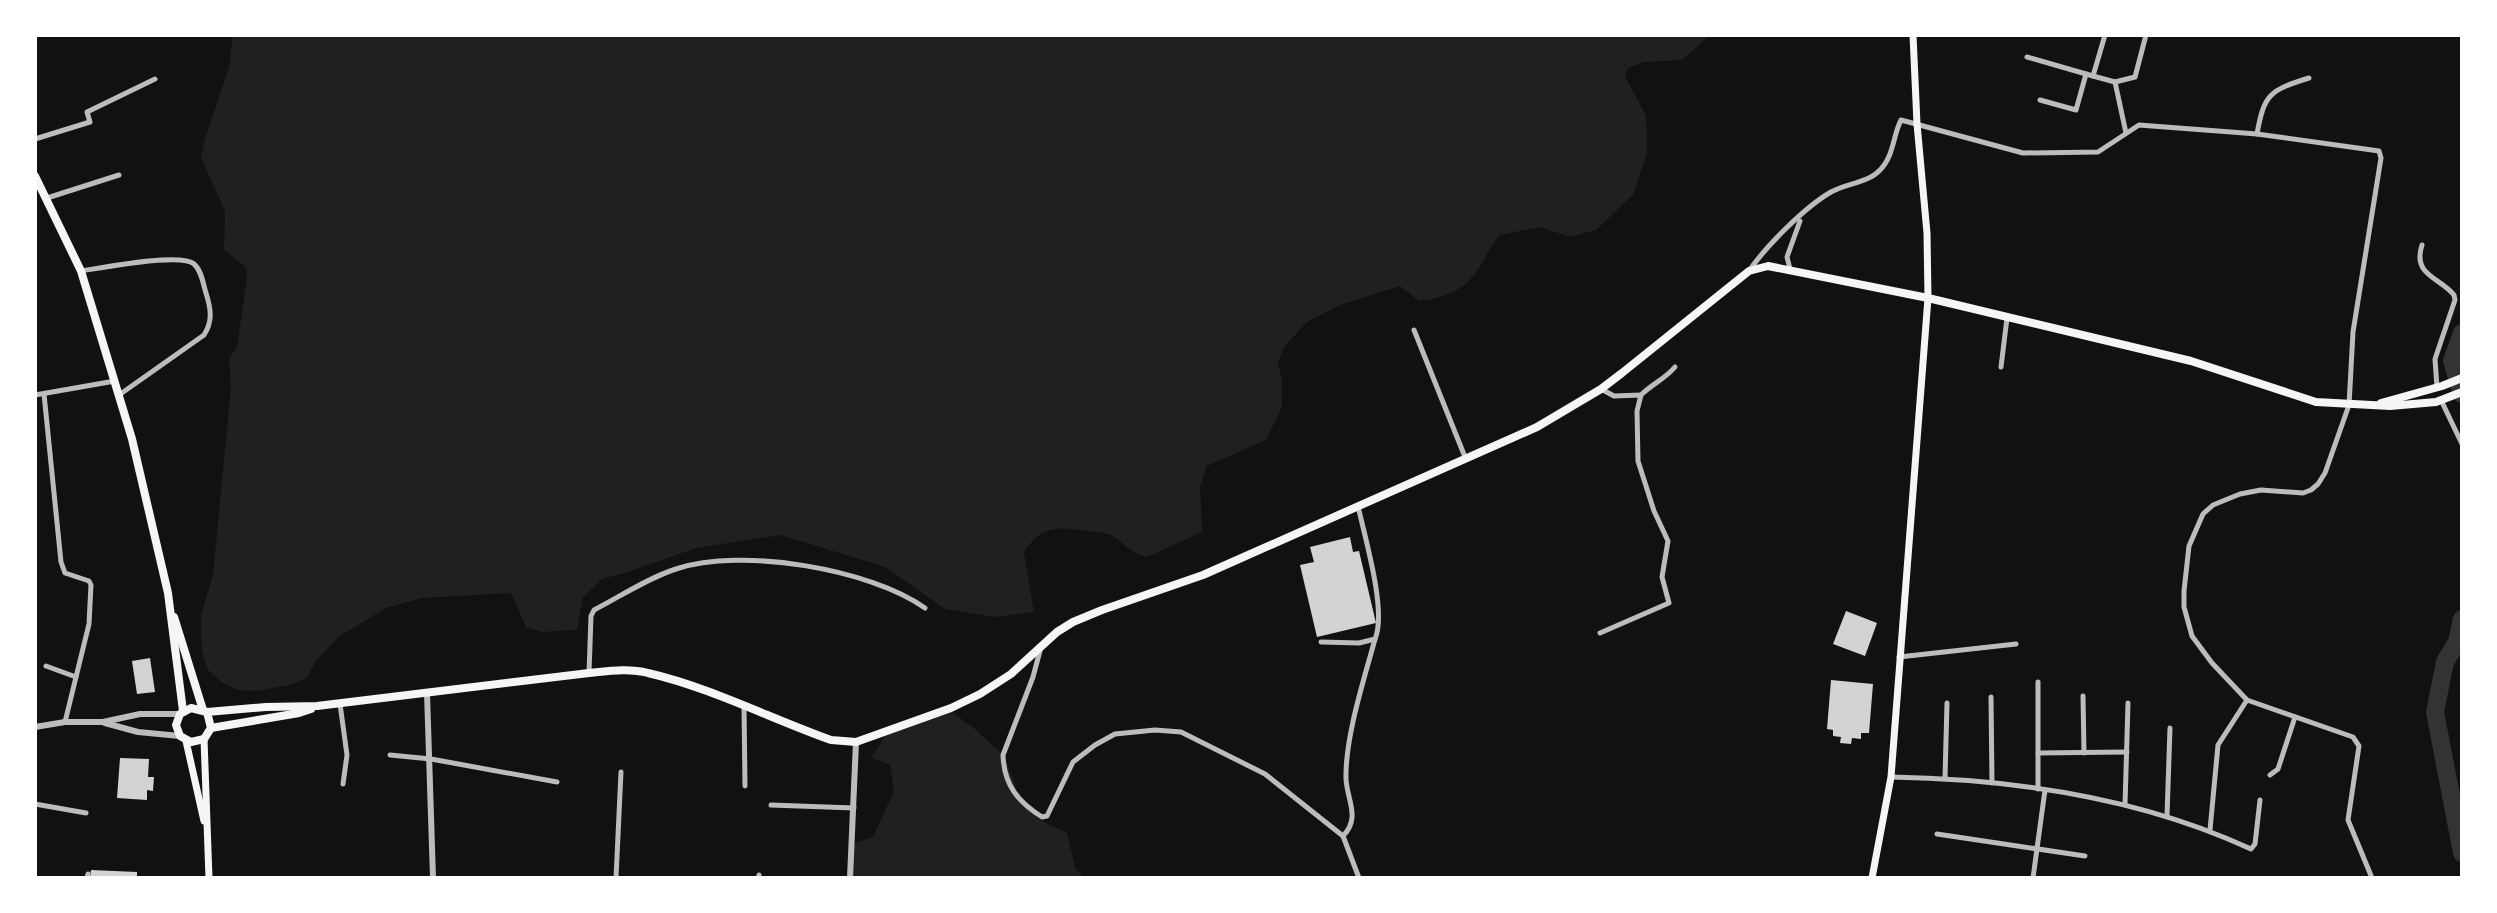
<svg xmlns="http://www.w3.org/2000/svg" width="2497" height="913" font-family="Arial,sans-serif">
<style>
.green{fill:#202020}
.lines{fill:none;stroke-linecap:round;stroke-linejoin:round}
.river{stroke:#333;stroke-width:18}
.building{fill:#d3d3d3}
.minor{stroke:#bcbcbc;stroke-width:5}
.tertiary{stroke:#bcbcbc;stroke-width:6}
.secondary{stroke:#f5f5f5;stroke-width:7}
.trunk{stroke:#f5f5f5;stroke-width:8}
</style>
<rect width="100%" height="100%" fill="#111"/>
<g class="green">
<path d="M233 35H1710L1682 60 1644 62 1628 68 1625 76 1646 116 1647 152 1633 195 1596 230 1570 237 1540 227 1500 235C1492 243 1488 253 1482 263 1468 289 1447 298 1419 301L1400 286 1340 305 1307 322 1284 347 1278 364 1282 380V407L1266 440 1207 466 1200 487 1202 532 1147 557C1132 554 1126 545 1114 537 1106 532 1096 532 1087 531 1057 526 1041 526 1024 552L1034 612 995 617 945 609 885 567 781 535 696 548 625 573 602 579 583 597 577 630 542 632 526 627 511 593 422 598 386 608 340 636 315 662 307 678 290 685 256 691 238 690 223 683 208 670 202 651 201 615 213 575 231 387 229 359 237 347 247 277 246 267 224 250 225 211 201 158 205 139 229 68Z"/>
<polygon points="945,707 975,729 1004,756 1020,798 1040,820 1067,833 1075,868 1085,878 850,878 852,844 873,837 894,791 890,765 871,758 891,727"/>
</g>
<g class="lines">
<g class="river">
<polyline points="2462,333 2452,361 2462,394"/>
<polyline points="2462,619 2457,642 2445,662 2435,712 2462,853"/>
</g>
</g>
<g class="building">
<polygon points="1350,537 1353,552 1359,551 1376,623 1317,637 1300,565 1314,562 1310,547"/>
<polygon points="1846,611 1877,623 1865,656 1833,644"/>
<polygon points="150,658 155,692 137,694 132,661"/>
<polygon points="1831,680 1873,684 1869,733 1861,733 1861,739 1852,738 1851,744 1840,743 1841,737 1833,736 1833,730 1827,729"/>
<polygon points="120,758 149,759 148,777 154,777 153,791 147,790 147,800 117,798"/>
<polygon points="91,870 137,872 137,878 90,878"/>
</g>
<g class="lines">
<g class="minor">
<polyline points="2105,35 2093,76 2115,82"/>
<polyline points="2027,57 2093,76"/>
<polyline points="2040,100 2076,110 2086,74"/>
<polyline points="2126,133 2115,82 2135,77 2146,35"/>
<path d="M2257 134C2264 94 2270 90 2309 78"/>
<polyline points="35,139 90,122 87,112 155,79"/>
<polyline points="47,198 119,175"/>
<path d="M2422 245C2412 276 2440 277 2454 295L2455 300 2435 359 2437 388"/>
<polyline points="1790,269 1787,257 1800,221"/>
<path d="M81 271C100 268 181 252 194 264 202 271 203 284 206 293 211 309 213 321 204 335L119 395"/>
<path d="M1749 271C1766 246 1805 207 1831 192 1847 183 1868 183 1880 170 1894 156 1893 135 1901 120L2023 153 2098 152 2139 125 2257 134 2379 151 2381 158 2353 332 2349 405 2325 473 2318 484 2311 490 2303 493 2261 490 2240 494 2213 505 2203 514 2189 546 2184 591V607L2192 636 2212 663 2247 700 2353 737 2359 746 2348 820 2372 878"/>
<polyline points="1414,330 1465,457"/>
<polyline points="2001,367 2007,318"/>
<polyline points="44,394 61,562 65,573 89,581 91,585 89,624 65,722"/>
<polyline points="35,395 115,381"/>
<path d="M1641 395C1652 384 1665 379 1675 367"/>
<polyline points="2441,400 2462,444"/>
<polyline points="1600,633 1669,603 1662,577 1668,541 1654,511 1638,461 1637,411 1641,395 1614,396 1601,389"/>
<path d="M1321 642 1359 643 1375 639C1387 611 1365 538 1358 506"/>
<path d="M1041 647 1033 677 1003 755C1004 785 1018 802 1042 817L1047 816 1073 762 1095 745 1115 734 1155 730 1181 732 1265 774 1343 836 1359 878"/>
<polyline points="1899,657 2016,644"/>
<polyline points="46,666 76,677"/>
<path d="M589 673 591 616 594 610C621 596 648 578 676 569 742 547 870 569 925 608"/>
<polyline points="2083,696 2084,753"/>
<polyline points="1991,697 1992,783"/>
<polyline points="340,704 347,755 343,784"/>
<polyline points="744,706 745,786"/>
<polyline points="2038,753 2127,752"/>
<polyline points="390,755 431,759 557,782"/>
<polyline points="2270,775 2278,769 2295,717"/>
<path d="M1891 777C2014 779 2139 797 2251 849L2255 844 2260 800"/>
<polyline points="1945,778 1947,703"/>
<polyline points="2038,789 2038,682"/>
<polyline points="35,804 86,813"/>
<polyline points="771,805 854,808"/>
<polyline points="2125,805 2128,703"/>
<polyline points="2167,816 2170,728"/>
<polyline points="2210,830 2218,745 2247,700"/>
<polyline points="1937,834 2085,856"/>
<path d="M1343 836C1361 818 1347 800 1346 779 1345 737 1364 680 1375 639"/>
<polyline points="87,878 88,874"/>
<polyline points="616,878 621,772"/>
<polyline points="759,878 759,875"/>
<polyline points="2033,878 2045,790"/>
</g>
<g class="tertiary">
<polyline points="427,693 433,878"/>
<polyline points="105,723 138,732 180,736"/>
<polyline points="35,727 65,722 103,722 140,714 180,714"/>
<polyline points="850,878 856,742"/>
</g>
<g class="secondary">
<polyline points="204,739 209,878"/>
<polyline points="186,741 204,821"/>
<polyline points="1872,878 1891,777 1928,298 1927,233 1917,124 1913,35"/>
</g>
<g class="trunk">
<polyline points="35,176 81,271 132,439 168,593 183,711"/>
<polyline points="2381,403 2442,386 2462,378"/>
<polyline points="174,617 203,710"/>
<path d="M207 712 211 728 204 739 191 742 180 736 176 725 180 714 191 708 207 712 266 707 317 706 589 673C609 671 629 668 648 673 709 687 772 719 831 740L856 742 951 708 980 694 1011 674 1057 632 1073 622 1102 610 1203 575 1537 427 1601 389 1622 373 1749 271 1768 266 1928 298 2191 361 2316 402 2390 406 2436 402 2462 392"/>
<polyline points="211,728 299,713 311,709"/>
</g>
</g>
<rect width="2497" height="913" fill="none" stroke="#ffffff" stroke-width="74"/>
</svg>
